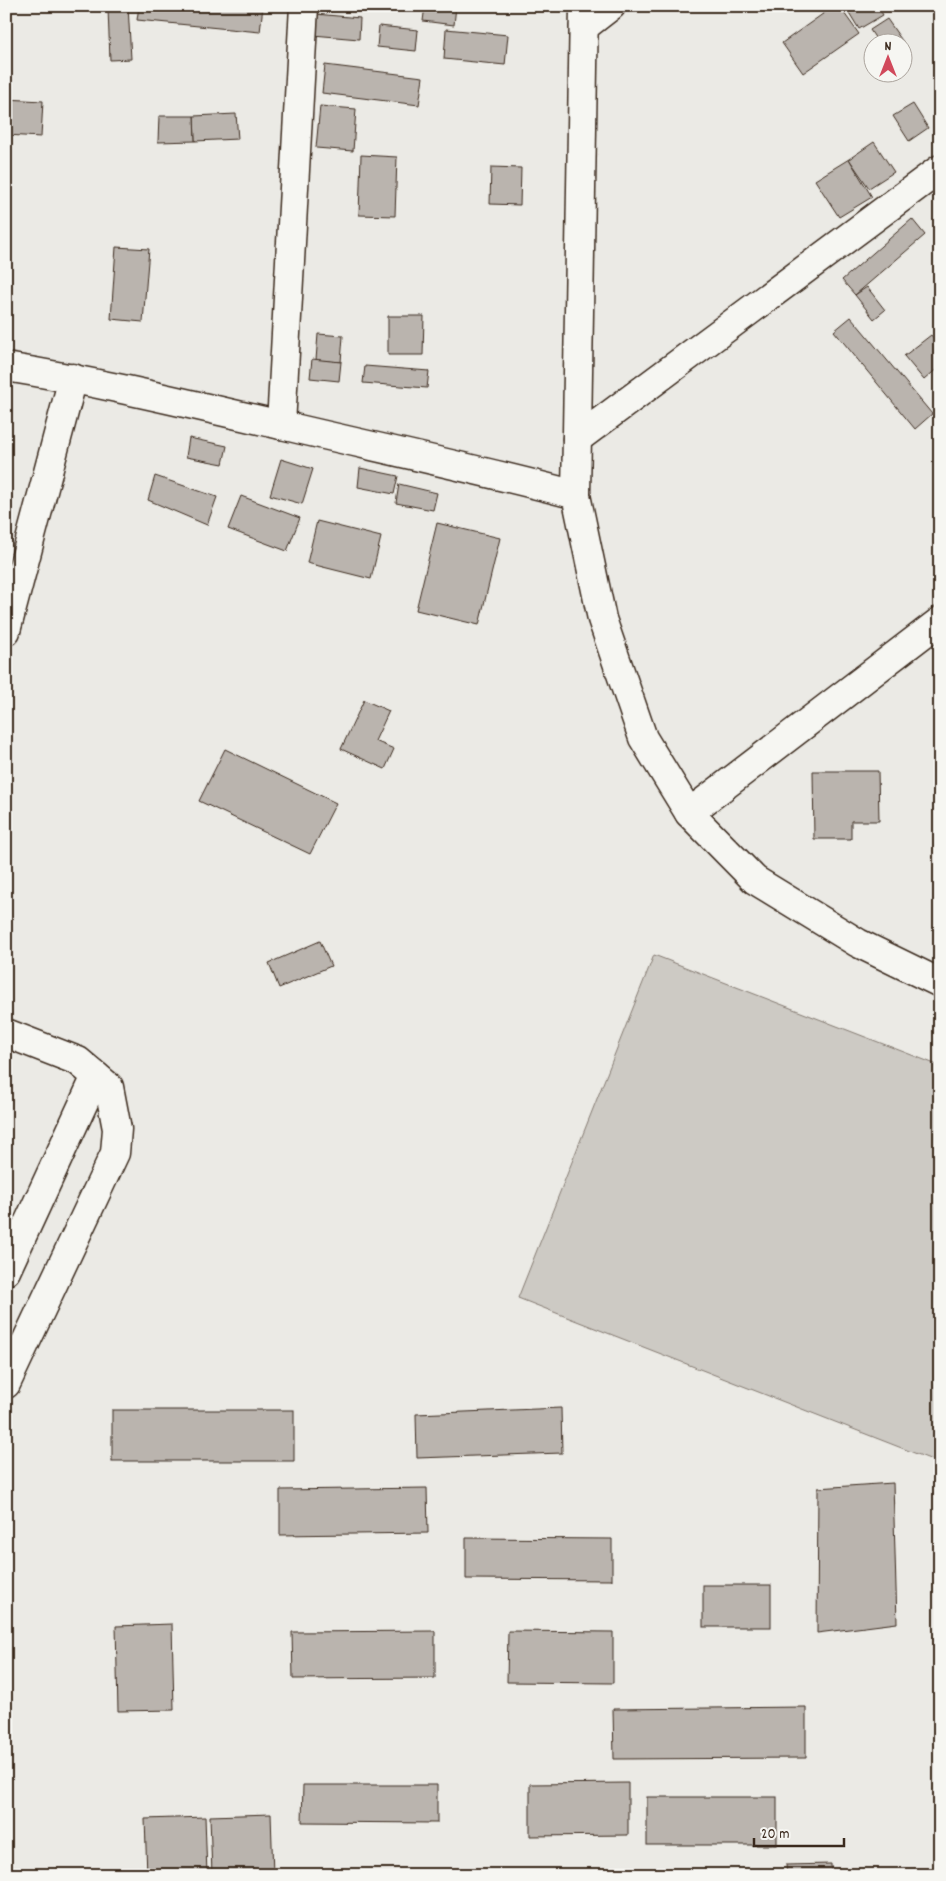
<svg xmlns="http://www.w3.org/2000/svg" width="946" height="1881" font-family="Dekko,sans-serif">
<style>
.green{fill:#cdcac4;stroke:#847a71}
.building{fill:#bab4ae;stroke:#3b2a1e}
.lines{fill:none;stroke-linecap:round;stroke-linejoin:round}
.street-casing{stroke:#3b2a1e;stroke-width:31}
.street{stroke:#f6f6f2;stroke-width:28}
</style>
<rect width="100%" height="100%" fill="#ebeae5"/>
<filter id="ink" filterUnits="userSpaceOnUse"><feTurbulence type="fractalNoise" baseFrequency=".02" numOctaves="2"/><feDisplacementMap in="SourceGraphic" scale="10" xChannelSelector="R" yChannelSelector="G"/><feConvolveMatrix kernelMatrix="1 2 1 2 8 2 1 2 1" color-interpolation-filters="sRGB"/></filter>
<g filter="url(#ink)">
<polygon class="green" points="654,955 940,1066 940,1463 518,1298"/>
<g class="building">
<polygon points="99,6 128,6 131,59 110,60 108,9 99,9"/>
<polygon points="139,6 263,6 260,32 137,20"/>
<polygon points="425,6 456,6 454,25 423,21"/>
<polygon points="834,6 839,6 859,34 803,73 782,43"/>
<polygon points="845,6 878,6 883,15 859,29"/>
<polygon points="315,14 360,18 359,39 313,35"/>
<polygon points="887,19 903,42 878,42 870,30"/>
<polygon points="379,26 418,30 416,51 377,47"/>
<polygon points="446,29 508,35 505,65 444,59"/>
<polygon points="325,65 423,77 419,105 322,93"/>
<polygon points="6,99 43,101 41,137 6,135"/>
<polygon points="913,104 928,128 909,141 893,116"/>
<polygon points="320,106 356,109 353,151 316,148"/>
<polygon points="236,114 238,139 195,141 194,116"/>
<polygon points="159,116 194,116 195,141 158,142"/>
<polygon points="874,142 894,172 869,188 849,159"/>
<polygon points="361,155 397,157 395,216 359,215"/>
<polygon points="849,159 872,197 839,217 815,180"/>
<polygon points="491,167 521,168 520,205 490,204"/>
<polygon points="912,219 925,235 855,295 842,280"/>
<polygon points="116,247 149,249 143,322 111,319"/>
<polygon points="867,287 885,310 874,319 855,295"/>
<polygon points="388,316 424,316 423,355 388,355"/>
<polygon points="851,317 932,414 915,429 834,331"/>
<polygon points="318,334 343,336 341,362 316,360"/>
<polygon points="931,335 940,345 940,366 924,380 904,356"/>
<polygon points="312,359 341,362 339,381 310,378"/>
<polygon points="365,366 429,371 427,388 363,383"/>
<polygon points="189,438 227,446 223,464 186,457"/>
<polygon points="281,459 313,469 302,504 270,495"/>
<polygon points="360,468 398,476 394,494 358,487"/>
<polygon points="155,476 217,497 207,525 148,500"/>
<polygon points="399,484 437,493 433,510 396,503"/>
<polygon points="241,496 300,518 287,551 228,529"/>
<polygon points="317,521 381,537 371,579 307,563"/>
<polygon points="437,523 500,538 479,625 416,610"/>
<polygon points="364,700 389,711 375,741 394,749 385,769 341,749"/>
<polygon points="225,749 336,803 310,854 199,801"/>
<polygon points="813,771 878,771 879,821 851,821 851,839 814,839"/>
<polygon points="320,941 331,966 279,988 269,963"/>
<polygon points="561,1408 562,1453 417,1458 416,1414"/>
<rect x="112" y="1410" width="182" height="51"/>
<polygon points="893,1483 897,1623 817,1633 818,1488"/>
<polygon points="427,1488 428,1533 280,1535 280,1490"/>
<polygon points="466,1538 612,1539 612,1580 466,1579"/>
<rect x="703" y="1585" width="68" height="42"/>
<polygon points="172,1624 174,1710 118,1711 116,1626"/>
<polygon points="435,1631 435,1678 293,1679 292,1632"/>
<polygon points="508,1631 613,1632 613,1683 507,1682"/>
<polygon points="806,1707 806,1758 614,1759 613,1709"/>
<polygon points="628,1783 628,1835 530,1836 530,1784"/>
<polygon points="303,1785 437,1785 437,1823 302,1822"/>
<rect x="647" y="1797" width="130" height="48"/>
<polygon points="271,1814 273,1875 212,1875 210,1816"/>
<polygon points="205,1817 207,1875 147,1875 145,1819"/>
<polygon points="831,1864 831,1875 787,1875 786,1865"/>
<polygon points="601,1873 601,1875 549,1875"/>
</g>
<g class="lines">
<g class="street-casing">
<g id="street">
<polyline points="584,27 611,6"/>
<path d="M6 367C99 382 189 404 281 425 379 448 478 469 576 495L602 619 643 738 689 813 755 880 858 943 940 983"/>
<polyline points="281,425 304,6"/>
<polyline points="577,439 940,169"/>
<polyline points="576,495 584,6"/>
<polyline points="6,631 73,378"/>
<polyline points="689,813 940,621"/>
<polyline points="6,1033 78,1061 109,1087 117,1129 115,1153 6,1384"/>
<polyline points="6,1271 96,1076"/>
</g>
</g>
<use href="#street" class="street"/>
</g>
</g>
<rect width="946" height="1881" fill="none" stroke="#f6f6f2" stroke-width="25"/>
<rect x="12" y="12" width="921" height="1856" fill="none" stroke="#3b2a1e" stroke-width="2" filter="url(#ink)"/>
<g transform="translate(888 58)"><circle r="24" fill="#f6f6f2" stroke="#aba49d"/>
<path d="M0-4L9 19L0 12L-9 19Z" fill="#d1495b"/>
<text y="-8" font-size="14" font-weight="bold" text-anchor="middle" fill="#3b2a1e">N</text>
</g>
<path d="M754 1838v8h90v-8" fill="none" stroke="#3b2a1e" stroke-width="2.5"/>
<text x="761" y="1838" font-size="15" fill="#3b2a1e" stroke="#f6f6f2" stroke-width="4" paint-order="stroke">20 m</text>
</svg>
